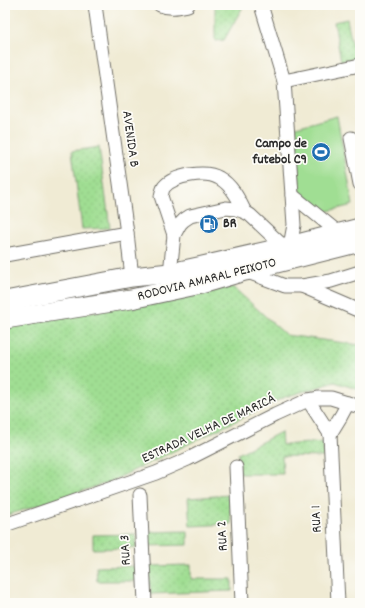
<svg xmlns="http://www.w3.org/2000/svg" width="365" height="608" font-family="Dekko,sans-serif">
<style>
.green{fill:url(#green-dots);stroke:#66845f}
.pitch{fill:#a0de93;stroke:#66845f}
.lines{fill:none;stroke-linecap:round;stroke-linejoin:round}
.minor-casing{stroke:#706e66;stroke-width:15}
.highway-casing{stroke:#706e66;stroke-width:21}
.minor{stroke:#fff;stroke-width:13}
.highway{stroke:#fff;stroke-width:19}
.labels{text-anchor:middle;dominant-baseline:central;stroke-width:3.5;stroke-linejoin:round;paint-order:stroke}
.street-label{font-size:14px;fill:#2b2b2b;stroke:#fdfcf7}
.poi-label{font-size:14px;font-weight:bold;fill:#2b2b2b;stroke:#fdfcf7;text-anchor:end}
</style>
<defs>
<pattern id="green-dots" width="8" height="8" patternUnits="userSpaceOnUse"><rect width="8" height="8" fill="#a0de93"/><path d="M2 2h.1M6 6h.1" fill="none" stroke="#8abf7f" stroke-width="1.8" stroke-linecap="round"/></pattern>
</defs>
<rect width="100%" height="100%" fill="#fdfcf7"/>
<filter id="ink" filterUnits="userSpaceOnUse"><feTurbulence type="fractalNoise" baseFrequency=".025" numOctaves="2"/><feDisplacementMap in="SourceGraphic" scale="8" xChannelSelector="R" yChannelSelector="G"/><feConvolveMatrix kernelMatrix="1 2 1 2 8 2 1 2 1" color-interpolation-filters="sRGB"/></filter>
<filter id="wash" filterUnits="userSpaceOnUse"><feTurbulence type="fractalNoise" baseFrequency=".012" numOctaves="4" result="noise"/><feDisplacementMap in="SourceGraphic" scale="16" xChannelSelector="R" yChannelSelector="G"/><feGaussianBlur stdDeviation="0.9" result="paint"/><feColorMatrix in="noise" values="0 0 0 0 0 0 0 0 0 0 0 0 0 0 0 0 0 1.4 0 .05"/><feComposite in="paint" operator="in"/></filter>
<g filter="url(#wash)">
<rect width="100%" height="100%" fill="#f0ebd4"/>
<g class="green">
<polygon points="218,5 244,5 224,40 215,41 215,6"/>
<polygon points="347,19 355,58 341,61 334,22"/>
<polygon points="99,147 110,228 82,229 72,151"/>
<polygon points="233,287 286,335 360,345 360,390 335,382 285,397 110,482 5,516 5,327"/>
<polygon points="281,432 282,445 323,442 324,457 282,456 283,474 240,474 238,454"/>
<polygon points="229,495 231,524 190,526 188,498"/>
<polygon points="188,531 188,545 145,546 145,532"/>
<polygon points="136,534 136,548 93,549 93,535"/>
<polygon points="191,565 191,579 232,579 232,591 151,594 148,566"/>
<polygon points="139,566 139,581 97,581 96,567"/>
</g>
<polygon class="pitch" points="337,116 353,205 320,213 300,197 299,178 296,127"/>
</g>
<g filter="url(#ink)">
<g class="lines">
<g class="minor-casing">
<g id="minor">
<polyline points="95,5 127,233 132,277"/>
<path d="M160 5C170 9 178 7 188 5"/>
<polyline points="261,5 284,81 292,195 294,225 290,246"/>
<polyline points="284,81 360,65"/>
<polyline points="351,138 360,184"/>
<polyline points="292,195 339,233"/>
<path d="M174 235 161 196C162 193 162 190 164 187 174 175 206 170 219 178 232 185 239 200 245 212"/>
<polyline points="5,255 127,233"/>
<polyline points="245,271 285,286 302,286 331,281 360,272"/>
<polyline points="170,273 174,235 180,224 184,220 190,216 226,208 236,209 245,212 250,215 284,247"/>
<polyline points="302,286 360,311"/>
<polyline points="308,400 330,434 341,416 348,403"/>
<polyline points="330,434 338,603"/>
<polyline points="236,467 242,603"/>
<polyline points="140,495 145,603"/>
<polyline points="5,525 124,484 156,473 188,459 275,415 308,400 318,398 331,398 360,407"/>
</g>
</g>
<g class="highway-casing">
<g id="highway">
<polyline points="5,301 132,277 170,273 198,267 290,246 360,228"/>
<polyline points="5,319 131,299 201,284 245,271 360,242"/>
</g>
</g>
<use href="#minor" class="minor"/>
<use href="#highway" class="highway"/>
</g>
</g>
<defs>
<g id="stadium-disc" transform="scale(1)"><circle r="9.5" fill="#1f6fb2" stroke="#fdfcf7"/><path d="M0-5a6.5 5 0 1 0 0 10a6.5 5 0 1 0 0-10ZM-3.5-1.8h7v3.6h-7Z" fill="#fff"/></g>
<g id="fuel-disc" transform="scale(1)"><circle r="9.5" fill="#1f6fb2" stroke="#fdfcf7"/><path d="M-5.5-6h7V0h2V4h1.3V-2.5L3-4.5l.8-.8L6-3V5H2.5V1h-1V6h-7ZM-4.2-4.7v3.2H.2V-4.7Z" fill="#fff"/></g>
</defs>
<g fill-rule="evenodd">
<use href="#stadium-disc" x="321" y="152"/>
<use href="#fuel-disc" x="209" y="224"/>
</g>
<g class="labels">
<g class="street-label">
<text transform="translate(130 139) rotate(82)">AVENIDA B</text>
<text transform="translate(207 280) rotate(-14)">RODOVIA AMARAL PEIXOTO</text>
<text transform="translate(209 429) rotate(-25)">ESTRADA VELHA DE MARICÁ</text>
<text transform="translate(317 519) rotate(-93)">RUA 1</text>
<text transform="translate(223 536) rotate(-93)">RUA 2</text>
<text transform="translate(126 550) rotate(-93)">RUA 3</text>
</g>
<g class="poi-label">
<text x="307" y="144">Campo de<tspan x="307" dy="16">futebol C9</tspan></text>
<text x="223" y="224" text-anchor="start">BR</text>
</g>
</g>
<rect width="365" height="608" fill="none" stroke="#fdfcf7" stroke-width="20"/>
</svg>
